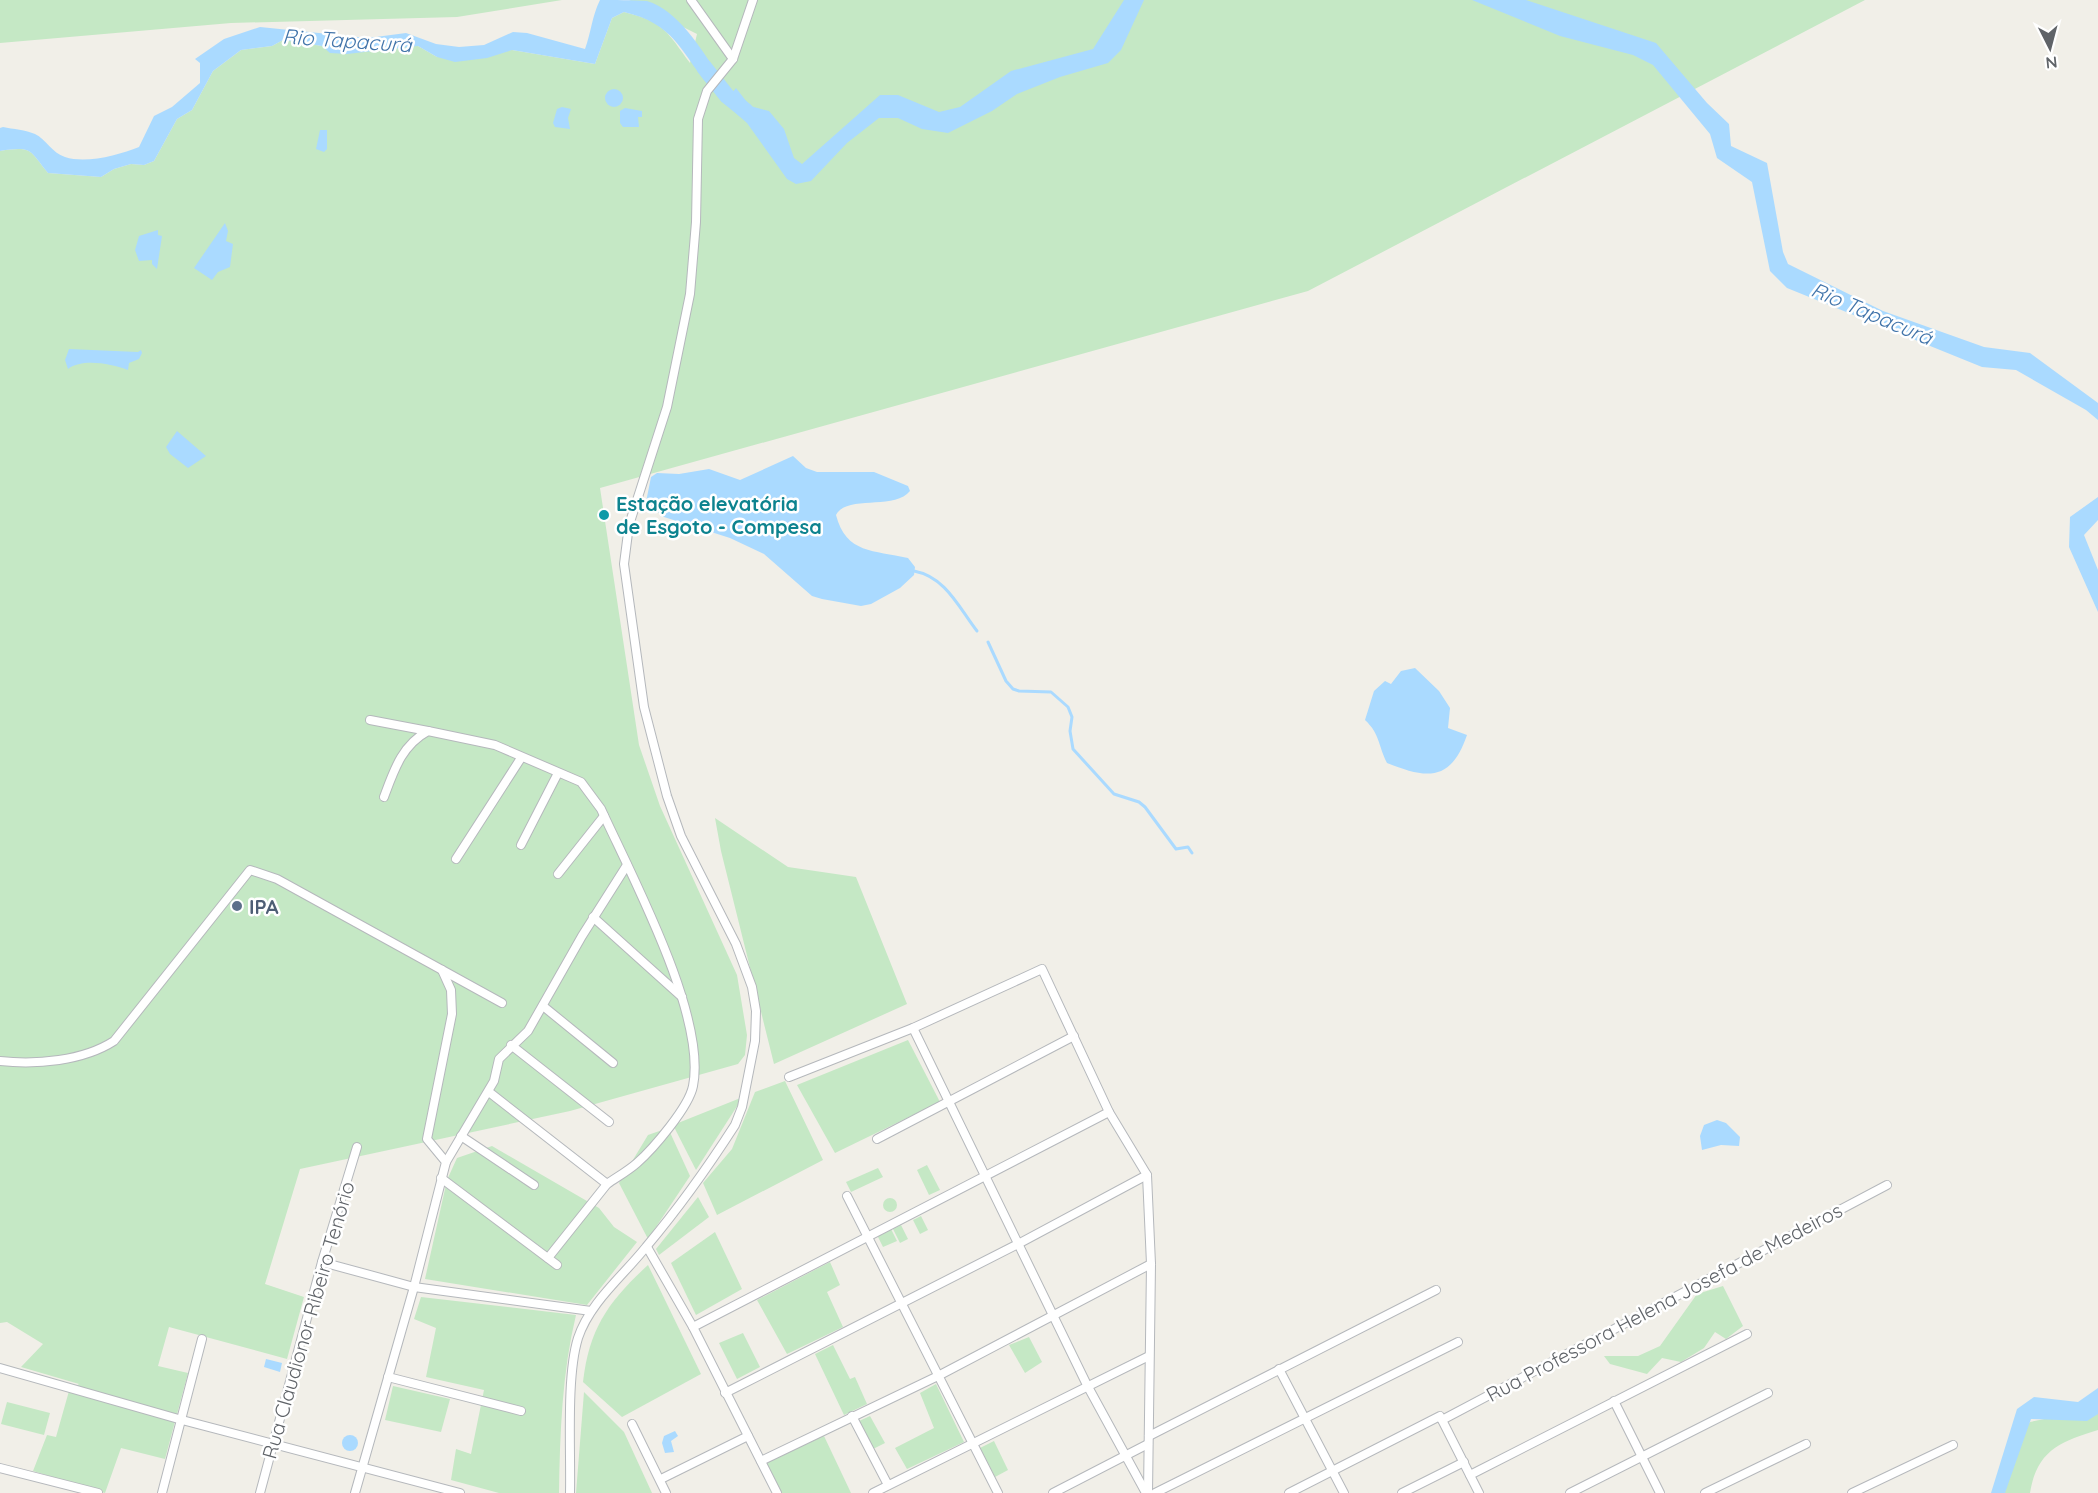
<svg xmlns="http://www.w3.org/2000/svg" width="2098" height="1493" font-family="Quicksand,sans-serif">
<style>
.green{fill:#c5e8c5}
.water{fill:#aadaff}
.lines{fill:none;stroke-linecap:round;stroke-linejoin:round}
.stream{stroke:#aadaff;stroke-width:3}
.river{stroke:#aadaff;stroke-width:16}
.minor-casing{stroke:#b5b8bc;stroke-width:10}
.minor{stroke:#fff;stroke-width:8}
.culture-dot{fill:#0f9aa8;stroke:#fff;stroke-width:2}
.service-dot{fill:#5c6f8a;stroke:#fff;stroke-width:2}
.labels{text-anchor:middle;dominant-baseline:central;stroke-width:5;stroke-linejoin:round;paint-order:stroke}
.culture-label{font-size:20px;font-weight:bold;fill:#0d838f;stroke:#fff;text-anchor:start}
.service-label{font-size:20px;font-weight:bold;fill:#4e5e75;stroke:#fff;text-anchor:start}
.street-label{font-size:20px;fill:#5f6368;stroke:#fff}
.water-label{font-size:21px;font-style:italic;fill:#4174aa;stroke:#fff}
</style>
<rect width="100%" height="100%" fill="#f1efe8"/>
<g class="green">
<polygon points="0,0 562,0 457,17 231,23 0,43"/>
<path d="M629 0H1865L1308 291 600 488 639 745 660 806 737 975 747 1035 745 1055 738 1064 570 1111 300 1169 265 1284 304 1297 287 1359 169 1327 158 1366 188 1373 165 1459 121 1448 105 1493 33 1471 47 1435 56 1437 69 1391 79 1384 21 1367 43 1344 7 1322 0 1323V151C33 146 29 150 48 173L101 177 114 169 131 164 144 165 154 161 177 119 192 110 213 71 241 50 272 46 283 40 322 46H418L437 57 512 50 595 64 612 18 624 12C665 22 667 32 690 63L697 34Z"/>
<polygon points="715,818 788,867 856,877 907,1004 774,1064 721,851"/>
<polygon points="908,1040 940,1102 835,1153 797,1085"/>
<polygon points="785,1081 823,1160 717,1215 703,1183 732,1149 755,1092"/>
<polygon points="743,1097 696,1170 673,1125"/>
<polygon points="668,1128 690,1176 648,1239 619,1183 648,1135"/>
<polygon points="492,1146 599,1208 614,1227 637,1242 587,1305 425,1279 447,1180 457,1158"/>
<polygon points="927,1165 940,1190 929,1195 917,1170"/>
<polygon points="878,1168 883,1177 851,1192 846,1182"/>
<polygon points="698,1197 709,1217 659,1255 656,1249"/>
<circle cx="890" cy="1205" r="7"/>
<polygon points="921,1216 928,1230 920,1234 913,1220"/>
<polygon points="901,1225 908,1239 900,1243 893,1229"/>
<polygon points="891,1229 897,1241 883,1247 877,1235"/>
<polygon points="715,1232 742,1289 696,1315 671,1263"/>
<polygon points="830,1262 840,1285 827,1292 843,1327 787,1354 757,1300"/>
<path d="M648 1265 701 1374 622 1417 583 1382C589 1328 609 1301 648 1265Z"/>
<polygon points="1723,1286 1743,1326 1726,1339 1715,1332 1704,1348 1681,1362 1662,1358 1647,1374 1610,1364 1604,1356 1638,1356 1660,1346 1697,1294"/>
<path d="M421 1297 576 1315C562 1373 560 1433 559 1493H499L451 1480 456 1449 471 1454 484 1390 426 1377 436 1328 414 1319Z"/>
<polygon points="743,1333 760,1367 737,1379 719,1343"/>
<polygon points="1029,1337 1042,1362 1025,1373 1009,1345"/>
<polygon points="833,1345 850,1379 855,1377 867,1404 844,1415 815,1354"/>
<polygon points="936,1384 964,1442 907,1469 895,1448 934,1428 920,1393"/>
<polygon points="393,1386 450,1399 441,1432 385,1420"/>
<polygon points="584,1392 624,1432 652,1493 576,1493"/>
<polygon points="7,1402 50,1413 44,1435 1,1424"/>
<path d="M2098 1408V1430C2060 1442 2037 1450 2030 1493H2000L2010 1452 2030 1422Z"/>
<polygon points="870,1416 885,1443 873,1449 859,1421"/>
<polygon points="824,1436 851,1493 782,1493 766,1462"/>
<polygon points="994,1441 1008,1470 995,1477 980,1448"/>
</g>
<g class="water">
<path d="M600 0C614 0 633 0 647 1 678 10 701 49 718 74L708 85C679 49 674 24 624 12L612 18 595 64 512 50 487 58 455 62 437 57 418 46 347 54 330 53 322 46 283 40 272 46 241 50 213 71 192 110 177 119 154 161 144 165 131 164 114 169 101 177 48 173C29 150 33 146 0 151V128L3 127C13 129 26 130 35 134 46 139 52 153 65 157 86 164 119 155 139 147L154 116 172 107 200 83V63L195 59 224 39 260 27 368 38 406 33 436 44 459 47 484 45 513 32 527 33 585 49C591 33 592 16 600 0Z"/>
<polygon points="1124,0 1144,0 1121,50 1108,63 1060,77 1017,94 992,111 948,133 922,129 898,118 879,118 847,143 811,181 796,184 787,179 747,123 724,103 736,88 750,106 769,111 784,129 794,158 802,164 880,95 898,95 939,112 960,107 1011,71 1093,49"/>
<polygon points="1472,0 1526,0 1656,43 1707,103 1729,124 1731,146 1767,163 1783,252 1788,264 1883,311 1984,347 2030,353 2098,403 2098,420 2086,410 2016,370 1982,367 1787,288 1770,271 1752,182 1717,158 1710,134 1653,65 1633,55 1560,36"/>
<circle cx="614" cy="98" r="9"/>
<polygon points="562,107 571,109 568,118 570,129 555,127 553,123 557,109"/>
<polygon points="625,108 642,111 642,117 638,117 639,127 623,127 620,123 620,111"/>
<polygon points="320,130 327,130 327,149 324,152 316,149"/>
<polygon points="225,223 228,231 226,241 233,244 230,267 218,272 212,280 194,268"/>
<polygon points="158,230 158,235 162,236 157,269 152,264 152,260 139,261 135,250 139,236"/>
<path d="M69 349 138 352 141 350 142 353 139 359 129 363 128 370C111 364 83 358 68 369L65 360Z"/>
<polygon points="177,431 206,456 188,468 170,454 166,447"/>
<path d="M793 456 806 468 817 472H874L908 486 910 491C894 511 847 494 836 515 846 554 874 550 908 558L915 567 914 575 900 588 871 604 861 606 822 599 812 596 764 554 730 538 664 517 646 502 651 477 657 473 679 474 709 469 740 480Z"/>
<polygon points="2098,497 2098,520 2084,535 2098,570 2098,612 2069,547 2070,517"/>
<path d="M1415 668 1439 691 1450 708 1448 728 1467 735C1451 782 1427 779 1387 763 1378 745 1380 734 1365 720L1374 691 1385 681 1391 684 1401 671Z"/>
<polygon points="1717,1120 1726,1123 1740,1137 1739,1146 1721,1145 1702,1150 1700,1136 1704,1125"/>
<polygon points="266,1359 282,1363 280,1372 264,1367"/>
<polygon points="2098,1388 2098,1414 2087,1421 2031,1419 2005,1493 1991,1493 2017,1409 2034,1397 2078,1402"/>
<polygon points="675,1431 678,1436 671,1441 674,1452 665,1453 662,1443 664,1436"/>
<circle cx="350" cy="1443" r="8"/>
</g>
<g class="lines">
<g class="stream">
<path d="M914 571C946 577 959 608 977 631"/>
<polyline points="988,642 1006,681 1013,689 1019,691 1051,692 1068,707 1072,717 1070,731 1073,749 1114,794 1139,802 1145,807 1176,849 1188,847 1192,853"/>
</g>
<polyline class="river" points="704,67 727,96 746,111"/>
<g class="minor-casing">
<g id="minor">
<polyline points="691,0 733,59"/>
<polyline points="370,720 428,731"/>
<path d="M384 797C394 770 402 745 428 731L495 745 581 782 601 809C631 875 707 1016 693 1086 689 1107 653 1149 637 1163 628 1171 617 1177 607 1184"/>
<polyline points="521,845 558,773"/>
<polyline points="456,859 521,758"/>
<polyline points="558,874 604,816"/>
<polyline points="593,917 682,997"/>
<polyline points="543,1006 613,1063"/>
<polyline points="913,1028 1087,1385 1146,1493"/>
<polyline points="511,1045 609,1122"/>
<path d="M0 1061C36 1065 83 1061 114 1041L250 870 277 879 502 1003"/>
<polyline points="789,1077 913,1028 1042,969 1109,1112 1147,1175 1151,1264 1148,1493"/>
<polyline points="489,1092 607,1184 548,1258"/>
<polyline points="461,1136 534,1185"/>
<polyline points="877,1139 1074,1036"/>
<polyline points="446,1162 494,1081 499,1059 528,1031 582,936 627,865"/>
<polyline points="441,1178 557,1265"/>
<polyline points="847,1196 998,1493"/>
<polyline points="647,1247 693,1327 777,1493"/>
<polyline points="322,1262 414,1287 591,1311"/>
<polyline points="693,1327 1109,1112"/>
<polyline points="0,1368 182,1420 460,1493"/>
<polyline points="1279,1369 1344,1493"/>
<polyline points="388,1377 521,1411"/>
<polyline points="725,1393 1018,1244 1147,1175"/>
<polyline points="1614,1401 1660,1493"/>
<polyline points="852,1416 888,1485"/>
<polyline points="1442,1420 1887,1185"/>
<polyline points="632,1424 666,1493"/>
<polyline points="1149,1436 1436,1290"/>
<polyline points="761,1461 938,1376 1151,1264"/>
<polyline points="0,1468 98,1493"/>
<polyline points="1470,1475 1747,1334"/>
<polyline points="661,1479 748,1436"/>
<polyline points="162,1493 202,1339"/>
<polyline points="260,1493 322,1262 357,1147"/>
<polyline points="355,1493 414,1287 446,1162 427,1139 452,1014 451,990 442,970"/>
<path d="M570 1493C571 1450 566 1377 578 1338 590 1302 623 1276 646 1247 678 1209 708 1167 735 1125L742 1107 755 1041 756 1011 752 987 736 944 681 836 667 796 644 707 624 564 629 525 667 407 690 294 696 222 698 119 707 91 733 59 753 0"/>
<polyline points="873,1493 1149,1356"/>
<polyline points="1053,1493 1148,1444"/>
<polyline points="1155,1493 1458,1342"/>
<polyline points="1289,1493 1440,1416 1479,1493"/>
<polyline points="1402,1493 1464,1462"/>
<polyline points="1570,1493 1768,1393"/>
<polyline points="1705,1493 1806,1444"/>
<polyline points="1852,1493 1953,1445"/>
</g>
</g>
<use href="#minor" class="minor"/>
</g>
<circle class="culture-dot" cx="604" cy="515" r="6"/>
<circle class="service-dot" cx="237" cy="906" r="6"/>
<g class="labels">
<g class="culture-label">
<text x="616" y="503">Estação elevatória<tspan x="616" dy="23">de Esgoto - Compesa</tspan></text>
</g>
<g class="service-label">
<text x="249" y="906">IPA</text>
</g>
<g class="street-label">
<text transform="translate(1664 1302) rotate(-28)">Rua Professora Helena Josefa de Medeiros</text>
<text transform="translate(308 1320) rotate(-74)">Rua Claudionor Ribeiro Tenório</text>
</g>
<g class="water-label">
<text transform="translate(347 40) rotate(4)">Rio Tapacurá</text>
<text transform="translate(1872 313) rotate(23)">Rio Tapacurá</text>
</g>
</g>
<g transform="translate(2050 48) rotate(174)" stroke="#ffffff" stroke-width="4.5" paint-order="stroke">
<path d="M0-4.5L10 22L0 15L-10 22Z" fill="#5f6368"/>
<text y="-9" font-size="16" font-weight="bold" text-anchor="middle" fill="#5f6368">N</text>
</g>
</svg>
